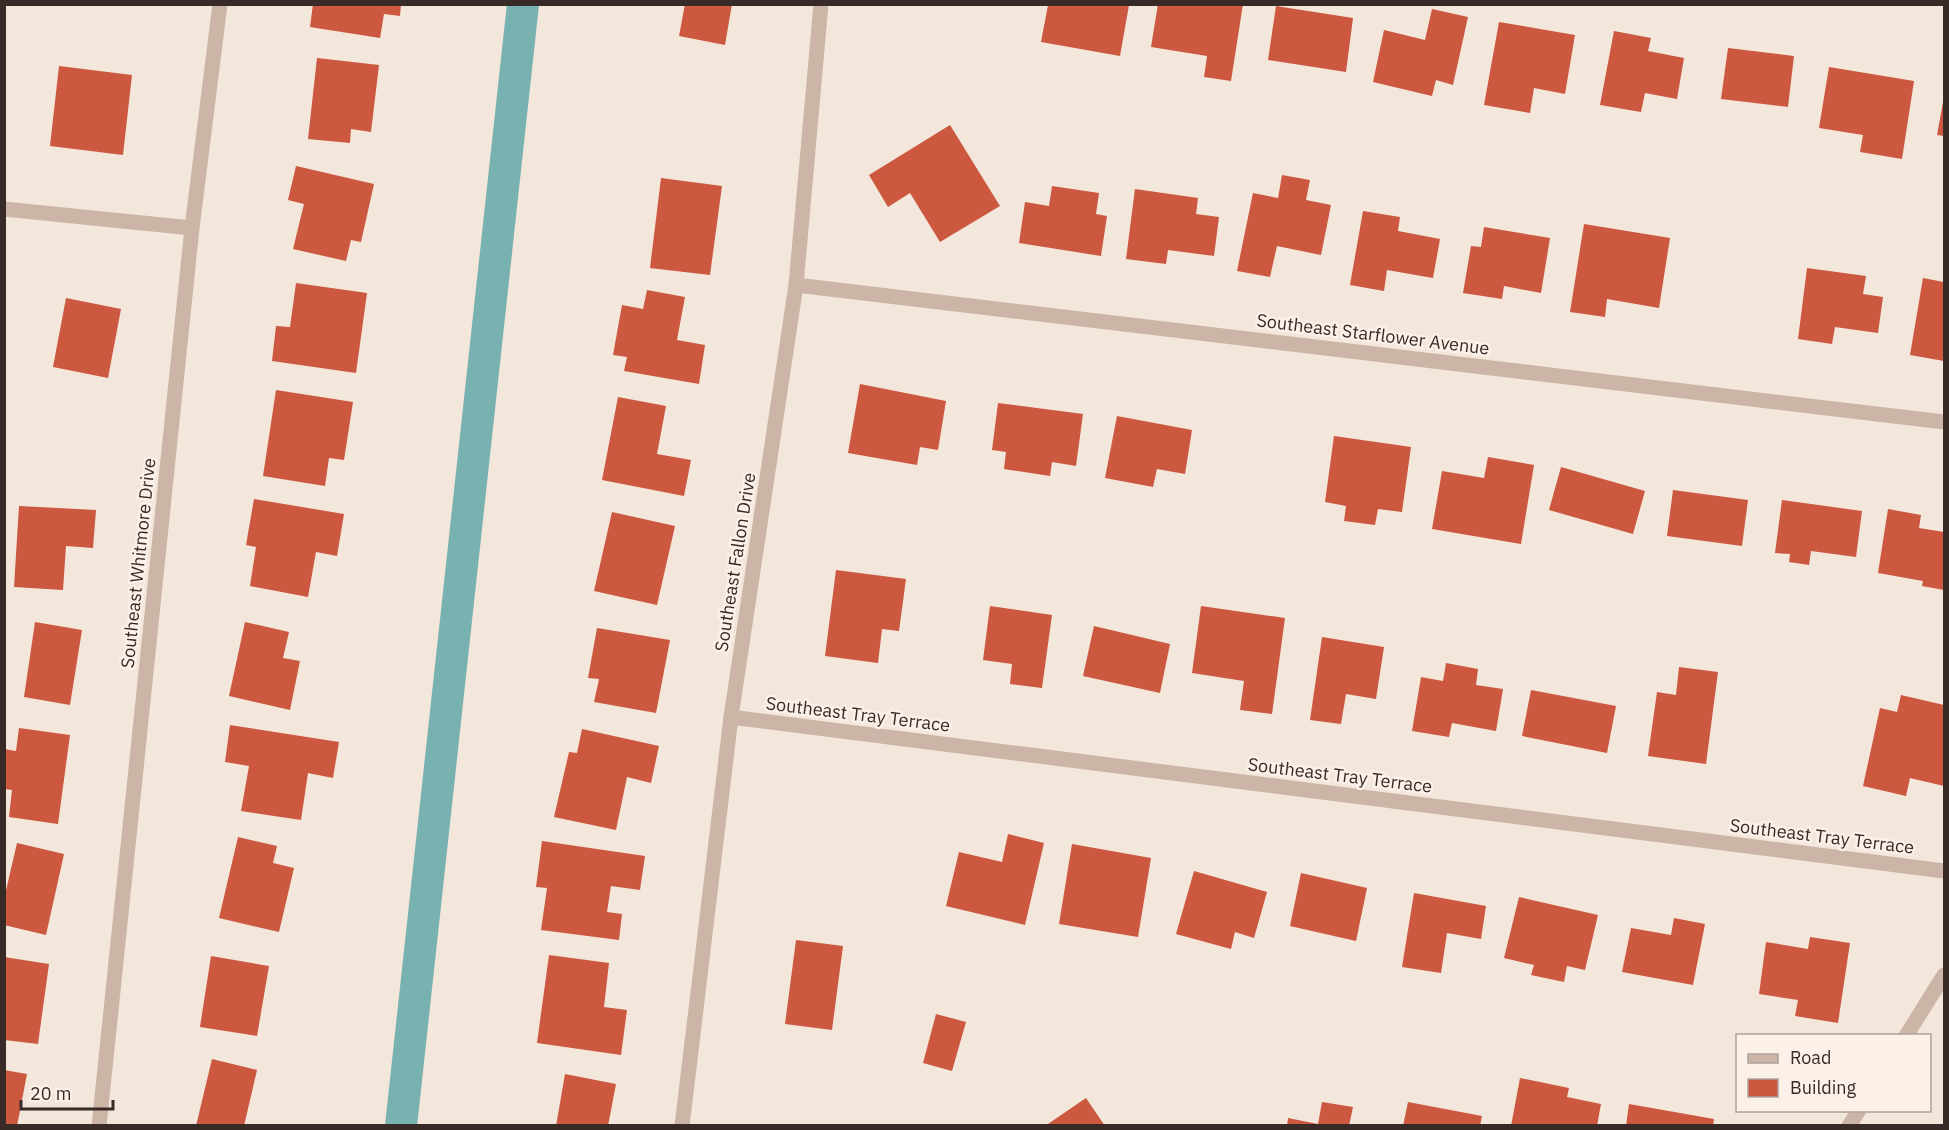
<svg xmlns="http://www.w3.org/2000/svg" width="1949" height="1130" font-family="'IBM Plex Sans',sans-serif">
<style>
.lines{fill:none;stroke-linecap:round;stroke-linejoin:round}
.canal{stroke:#78b2b0;stroke-width:32}
.building{fill:#cc5840}
.street{stroke:#ccb5a6;stroke-width:15}
.labels{text-anchor:middle;dominant-baseline:central;stroke-width:5;stroke-linejoin:round;paint-order:stroke}
.street-label{font-size:18px;fill:#382b27;stroke:#fbf1e8}
</style>
<rect width="100%" height="100%" fill="#f3e6db"/>
<g class="lines">
<polyline class="canal" points="401,1126 523,4"/>
</g>
<g class="building">
<polygon points="313,4 401,4 400,16 384,14 380,38 310,27"/>
<polygon points="685,4 732,4 725,45 679,36"/>
<polygon points="1158,4 1243,4 1231,81 1204,77 1207,56 1151,47"/>
<polygon points="1048,5 1129,5 1120,56 1041,42"/>
<polygon points="1276,6 1353,18 1346,72 1268,60"/>
<polygon points="1432,9 1468,17 1453,85 1436,80 1432,96 1373,82 1384,30 1425,40"/>
<polygon points="1499,22 1575,35 1565,94 1534,88 1530,113 1484,105"/>
<polygon points="1614,31 1651,38 1648,51 1684,58 1677,99 1645,93 1641,112 1600,105"/>
<polygon points="1728,48 1794,56 1788,107 1721,99"/>
<polygon points="317,58 379,65 371,132 351,129 350,143 308,139"/>
<polygon points="59,66 132,75 123,155 50,146"/>
<polygon points="1829,67 1914,81 1902,159 1860,152 1863,135 1819,128"/>
<polygon points="1943,102 1944,102 1944,136 1937,135"/>
<polygon points="950,125 1000,206 940,242 910,193 888,207 869,175"/>
<polygon points="296,166 374,184 361,242 351,240 346,261 293,249 304,204 288,200"/>
<polygon points="1282,175 1310,180 1306,200 1331,205 1321,255 1277,246 1270,277 1237,271 1253,193 1278,198"/>
<polygon points="661,178 722,186 710,275 650,268"/>
<polygon points="1052,186 1099,193 1096,214 1107,216 1101,256 1019,243 1025,202 1049,206"/>
<polygon points="1135,189 1198,198 1196,214 1219,217 1214,256 1168,250 1166,264 1126,259"/>
<polygon points="1363,211 1400,217 1398,231 1440,239 1433,278 1387,270 1384,291 1350,285"/>
<polygon points="1584,224 1670,238 1659,308 1607,299 1605,317 1570,312"/>
<polygon points="1484,227 1550,238 1541,293 1504,286 1502,299 1463,293 1471,246 1481,247"/>
<polygon points="1807,268 1866,276 1863,294 1883,297 1878,333 1835,327 1832,344 1798,339"/>
<polygon points="1923,278 1944,282 1944,361 1910,355"/>
<polygon points="296,283 367,293 356,373 272,361 276,326 290,327"/>
<polygon points="647,290 685,297 677,340 705,345 699,384 624,371 627,357 613,355 622,305 643,309"/>
<polygon points="66,298 121,309 108,378 53,367"/>
<polygon points="860,384 946,401 938,450 920,447 917,465 848,453"/>
<polygon points="276,390 353,402 344,460 329,458 325,486 263,476"/>
<polygon points="618,397 666,406 657,454 691,460 684,496 602,480"/>
<polygon points="998,403 1083,414 1076,466 1052,462 1050,476 1004,469 1006,452 992,450"/>
<polygon points="1117,416 1192,430 1185,474 1157,469 1153,487 1105,478"/>
<polygon points="1334,436 1411,447 1402,512 1378,509 1375,525 1344,521 1346,506 1325,502"/>
<polygon points="1488,457 1534,465 1521,544 1432,529 1442,471 1484,478"/>
<polygon points="1561,467 1645,491 1633,534 1549,510"/>
<polygon points="1673,490 1748,500 1742,546 1667,536"/>
<polygon points="254,499 344,514 337,556 316,552 308,597 250,586 256,547 246,545"/>
<polygon points="1782,500 1862,511 1856,557 1811,551 1809,565 1789,562 1790,554 1775,553"/>
<polygon points="19,506 96,510 93,548 66,546 63,590 14,587"/>
<polygon points="1888,509 1921,515 1919,528 1944,532 1944,590 1922,586 1923,581 1878,573"/>
<polygon points="612,512 675,526 657,605 594,591"/>
<polygon points="836,570 906,579 899,631 882,629 878,663 825,656"/>
<polygon points="990,606 1052,615 1042,688 1010,684 1012,664 983,660"/>
<polygon points="1201,606 1285,618 1272,714 1240,710 1244,681 1192,673"/>
<polygon points="35,622 82,630 70,705 24,697"/>
<polygon points="245,622 289,632 283,658 300,661 290,710 229,696"/>
<polygon points="1094,626 1170,644 1160,693 1083,676"/>
<polygon points="597,628 670,640 656,713 594,702 599,679 588,678"/>
<polygon points="1322,637 1384,647 1376,699 1346,694 1341,724 1310,720"/>
<polygon points="1446,663 1478,669 1476,685 1503,689 1496,731 1452,723 1449,737 1412,731 1421,677 1443,681"/>
<polygon points="1679,667 1718,672 1706,764 1648,756 1657,692 1676,695"/>
<polygon points="1531,690 1616,706 1607,753 1522,736"/>
<polygon points="1901,695 1944,705 1944,786 1910,778 1906,796 1863,786 1880,708 1897,712"/>
<polygon points="230,725 339,742 333,778 308,773 301,820 241,811 249,766 225,762"/>
<polygon points="19,728 70,735 58,824 9,817 12,790 4,789 4,749 16,751"/>
<polygon points="582,729 659,746 651,783 627,777 616,830 554,817 569,752 577,753"/>
<polygon points="1008,834 1044,843 1025,925 946,906 959,852 1002,862"/>
<polygon points="238,837 277,846 273,863 294,868 279,932 219,918"/>
<polygon points="542,841 645,856 640,890 611,886 607,912 622,914 619,940 541,930 547,888 536,887"/>
<polygon points="17,843 64,854 46,935 4,925 4,899"/>
<polygon points="1072,844 1151,858 1138,937 1059,924"/>
<polygon points="1194,871 1267,892 1254,938 1235,932 1231,949 1176,934"/>
<polygon points="1301,873 1367,888 1356,941 1290,926"/>
<polygon points="1414,893 1486,906 1481,939 1447,933 1441,973 1402,967"/>
<polygon points="1519,897 1598,915 1585,970 1567,966 1564,982 1531,975 1534,965 1504,958"/>
<polygon points="1674,918 1705,924 1693,985 1622,972 1631,928 1671,935"/>
<polygon points="1810,937 1850,943 1838,1023 1795,1016 1798,1000 1759,994 1766,942 1808,949"/>
<polygon points="796,940 843,946 832,1030 785,1024"/>
<polygon points="549,955 609,963 604,1007 627,1010 621,1055 537,1043"/>
<polygon points="211,956 269,966 257,1036 200,1027"/>
<polygon points="4,957 49,964 38,1044 4,1040"/>
<polygon points="936,1014 966,1022 952,1071 923,1063"/>
<polygon points="212,1059 257,1070 244,1126 196,1126"/>
<polygon points="4,1070 27,1074 17,1126 4,1126"/>
<polygon points="565,1074 616,1084 608,1126 556,1126"/>
<polygon points="1520,1078 1569,1088 1567,1097 1601,1104 1597,1126 1511,1126"/>
<polygon points="1086,1098 1105,1126 1045,1126"/>
<polygon points="1322,1102 1353,1107 1349,1126 1287,1126 1288,1118 1318,1124"/>
<polygon points="1408,1102 1482,1116 1480,1126 1403,1126"/>
<polygon points="1629,1104 1714,1119 1713,1126 1626,1126"/>
</g>
<g class="lines">
<g class="street">
<polyline points="4,209 192,228"/>
<polyline points="796,285 1944,422"/>
<polyline points="731,717 1944,871"/>
<polyline points="1906,1036 1944,975"/>
<polyline points="99,1126 192,228 220,4"/>
<polyline points="682,1126 731,717 796,285 821,4"/>
<polyline points="1849,1126 1859,1110"/>
</g>
</g>
<g class="labels">
<g class="street-label">
<text transform="translate(1373 334) rotate(7)">Southeast Starflower Avenue</text>
<text transform="translate(735 562) rotate(-81)">Southeast Fallon Drive</text>
<text transform="translate(138 563) rotate(-84)">Southeast Whitmore Drive</text>
<text transform="translate(858 714) rotate(7)">Southeast Tray Terrace</text>
<text transform="translate(1340 775) rotate(7)">Southeast Tray Terrace</text>
<text transform="translate(1822 836) rotate(7)">Southeast Tray Terrace</text>
</g>
</g>
<rect width="1949" height="1130" fill="none" stroke="#382b27" stroke-width="12"/>
<rect x="1736" y="1034" width="195" height="78" fill="#fbf1e8" stroke="#ada29b" stroke-width="1.5"/>
<rect x="1748" y="1054" width="30" height="9" fill="#ccb5a6" stroke="#ada29b" stroke-width="1.5"/>
<text x="1790" y="1064" font-size="18" fill="#382b27">Road</text>
<rect x="1748" y="1079" width="30" height="18" fill="#cc5840" stroke="#ada29b" stroke-width="1.5"/>
<text x="1790" y="1094" font-size="18" fill="#382b27">Building</text>
<path d="M21 1100v9h92v-9" fill="none" stroke="#382b27" stroke-width="3"/>
<text x="30" y="1100" font-size="18" fill="#382b27" stroke="#fbf1e8" stroke-width="4.5" paint-order="stroke">20 m</text>
</svg>
